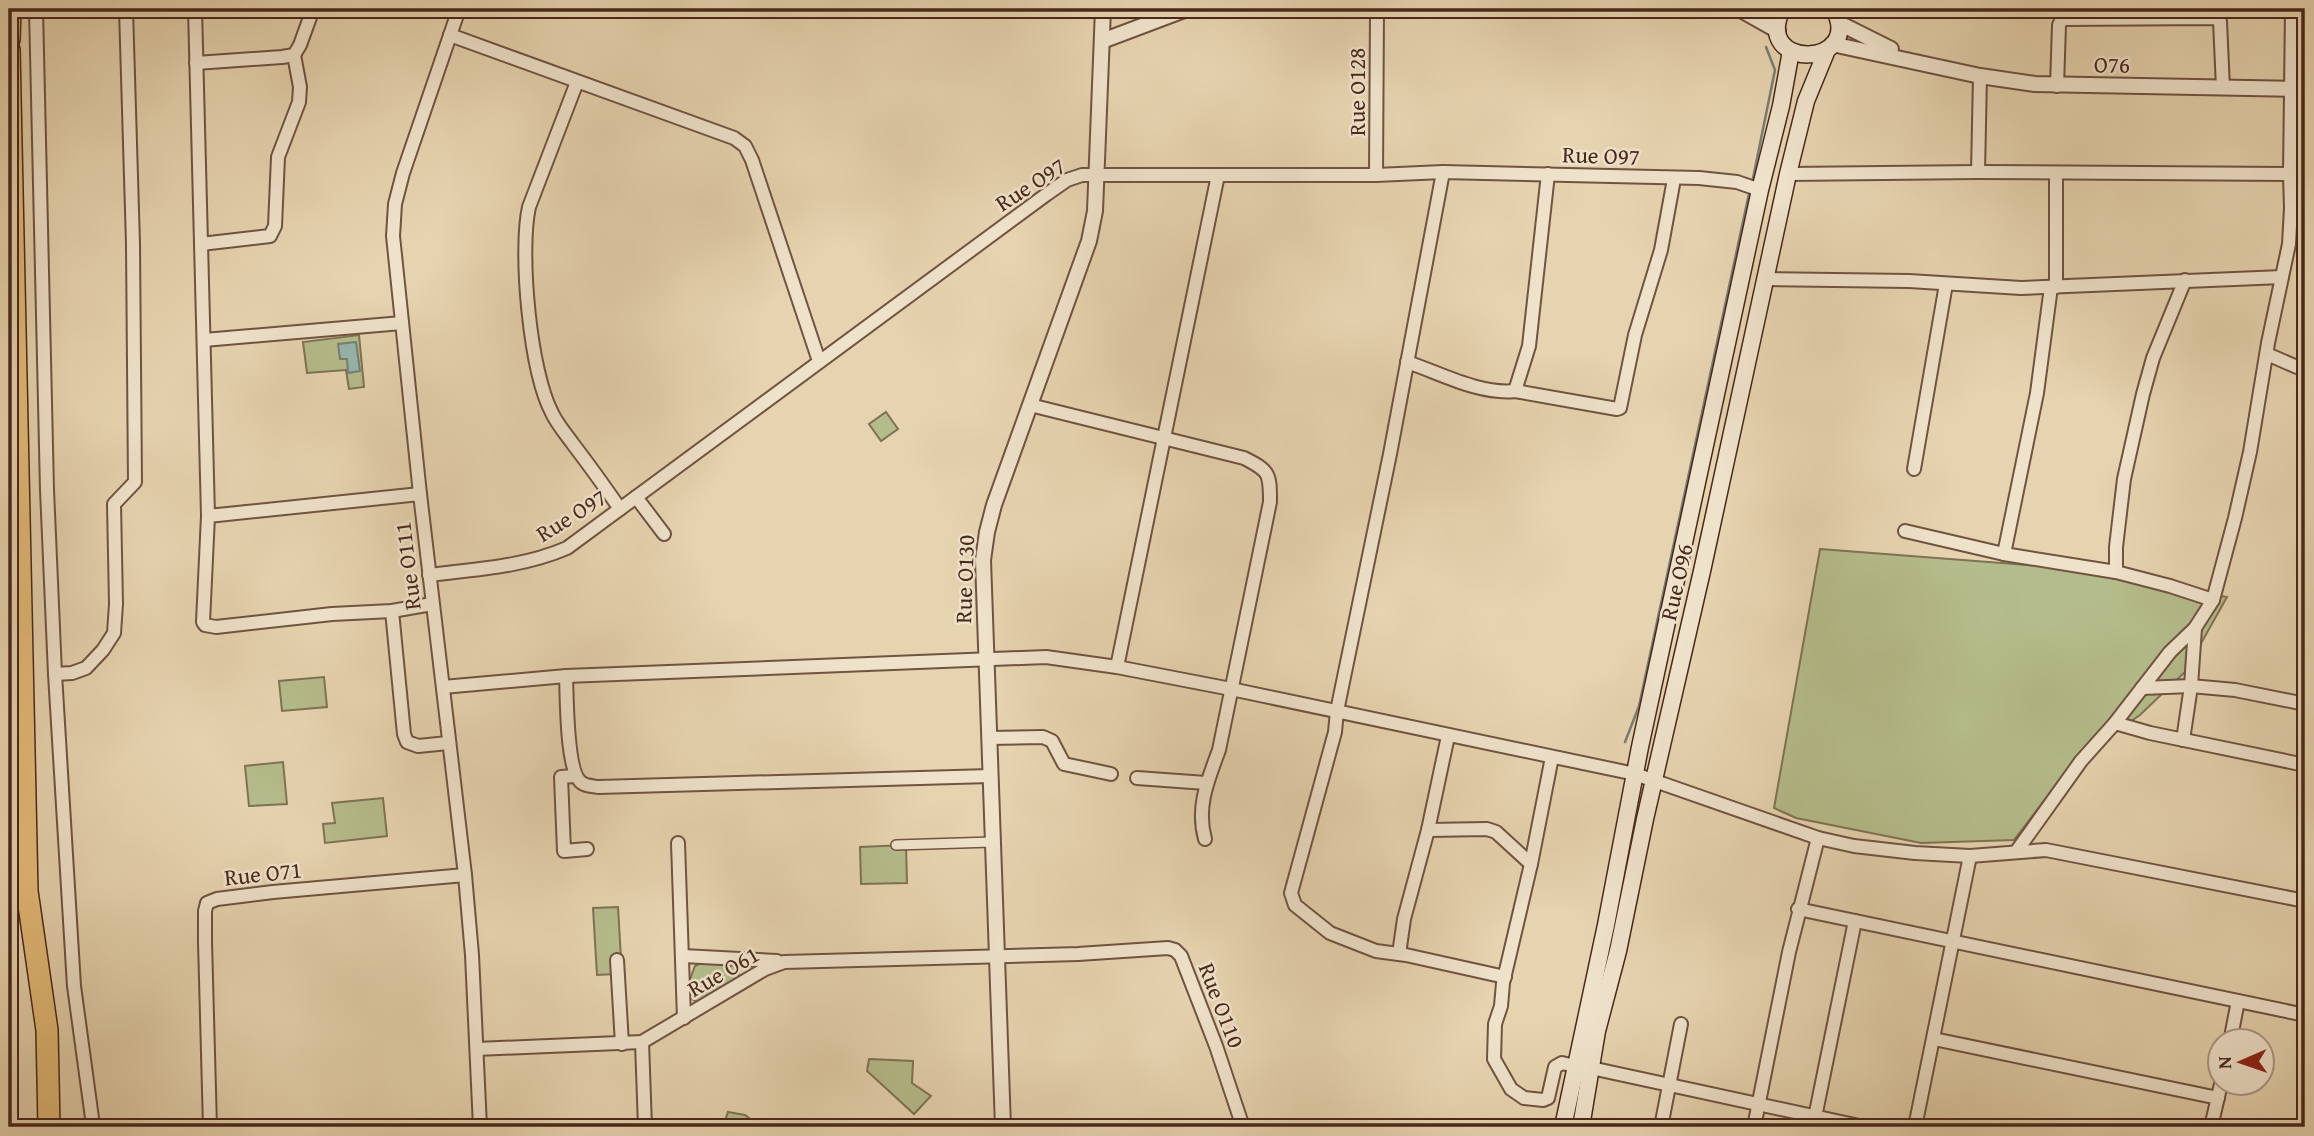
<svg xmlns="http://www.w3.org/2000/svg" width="2314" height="1136" font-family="'Gentium Book Plus',serif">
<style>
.green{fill:#b5bc8b;stroke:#7f7254;stroke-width:2}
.water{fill:#97b7b0;stroke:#787e75;stroke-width:2}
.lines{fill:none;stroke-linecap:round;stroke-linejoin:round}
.stream{stroke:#787e75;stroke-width:2.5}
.pedestrian-casing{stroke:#705341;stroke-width:12}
.minor-casing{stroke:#705341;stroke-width:16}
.tertiary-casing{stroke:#705341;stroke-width:18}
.secondary-casing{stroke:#49281c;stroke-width:19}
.motorway-casing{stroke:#49281c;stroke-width:24}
.pedestrian{stroke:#efe2cb;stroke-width:9}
.minor{stroke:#efe2cb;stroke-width:12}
.tertiary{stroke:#efe2cb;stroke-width:14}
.secondary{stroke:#efe2cb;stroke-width:16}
.motorway{stroke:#e3ba78;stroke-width:21}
.labels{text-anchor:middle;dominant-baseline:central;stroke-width:5;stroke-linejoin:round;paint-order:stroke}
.street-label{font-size:23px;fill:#49281c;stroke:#efe2cb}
</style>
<rect width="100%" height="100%" fill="#e6d3af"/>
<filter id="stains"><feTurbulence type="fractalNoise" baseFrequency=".00286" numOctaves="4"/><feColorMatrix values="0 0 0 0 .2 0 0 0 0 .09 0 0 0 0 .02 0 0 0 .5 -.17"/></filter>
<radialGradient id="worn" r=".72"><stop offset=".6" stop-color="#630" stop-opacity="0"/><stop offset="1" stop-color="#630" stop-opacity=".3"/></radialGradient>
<g class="green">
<polygon points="359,335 364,387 349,389 346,370 307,373 303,342"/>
<polygon points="886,412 898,429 881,441 869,424"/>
<polygon points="1820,549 2054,567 2227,597 2185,672 2140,715 2076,759 2014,840 1921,843 1796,818 1774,808"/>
<polygon points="324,677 327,707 282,711 279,681"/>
<polygon points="283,762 287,804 249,806 245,766"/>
<polygon points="383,798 387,836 325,843 323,824 335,823 332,803"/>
<polygon points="906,845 907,883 861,884 860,847"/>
<polygon points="618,907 621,958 615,974 597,975 593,908"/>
<polygon points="707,960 731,962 739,973 737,981 698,1003 689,997 690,979 695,966"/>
<polygon points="869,1059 913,1061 912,1083 931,1096 914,1114 867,1071"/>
<polygon points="728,1112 745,1115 761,1127 723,1127"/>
</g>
<polygon class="water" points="356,342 360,371 348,373 347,359 340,359 338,344"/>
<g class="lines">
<g class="stream">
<polyline points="1752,183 1775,70 1766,47"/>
<polyline points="1625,742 1639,706 1750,189"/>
</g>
<g class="pedestrian-casing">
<polyline id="pedestrian" points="896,845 992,842"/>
</g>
<g class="minor-casing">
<g id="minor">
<polyline points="36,9 47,490 55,674 72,673 86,668 103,650 114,633 116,604 114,504 135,482 133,244 126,9"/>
<polyline points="195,9 208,516 203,622 205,625 216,627 332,614 392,611 432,604"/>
<polyline points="459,9 403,173 395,204 393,236 420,494 465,875 472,955 480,1127"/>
<polyline points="450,35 734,138 745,146 752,160 819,361"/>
<polyline points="196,63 282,57 294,55 300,45 313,9"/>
<path d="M577 82 529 207C519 252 530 372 552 413 557 424 566 434 573 444 589 465 605 487 620 509"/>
<polyline points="2057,86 2059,25 2062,19 2216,18 2220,21 2223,88"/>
<polyline points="2290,168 2305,169"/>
<polyline points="1443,172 1390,454 1337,711 1335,732 1291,893 1295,905 1330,933 1376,951 1406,955 1505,977"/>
<polyline points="1978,172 1980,76"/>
<polyline points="2056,173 2056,287"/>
<polyline points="1788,174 1978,172 2290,174"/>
<polyline points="1376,175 1377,9"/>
<polyline points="201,244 270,236 275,226 278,157 299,102 300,87 294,55"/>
<polyline points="1765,279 1909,281 2021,288 2282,277"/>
<polyline points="204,340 402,323"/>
<polyline points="2267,354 2297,367 2305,369"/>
<path d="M1407 362C1440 373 1480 395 1515 391L1617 409 1620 408 1635 335 1661 250 1674 179"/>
<polyline points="1515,391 1529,346 1548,174"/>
<path d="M1030 405 1244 458C1270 471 1270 474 1270 502L1219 750C1208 780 1196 807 1205 839"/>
<polyline points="1914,469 1946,284"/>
<polyline points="636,497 664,534"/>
<polyline points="208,516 420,494"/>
<polyline points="1905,531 2004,554 2116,572 2170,586 2213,600"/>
<polyline points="2004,554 2037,393 2051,287"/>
<polyline points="2116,572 2116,547 2124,479 2143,394 2153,358 2185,280"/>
<path d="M429 575C477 569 523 567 567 548L1047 194 1067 180 1082 175H1376L1443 172 1699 178 1737 182 1760 190"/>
<polyline points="392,611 404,734 407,742 418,746 448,743"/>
<polyline points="1117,667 1218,175"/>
<polyline points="55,674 74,986 92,1118 90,1127"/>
<path d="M566 676C567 696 566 773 582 783 586 786 593 786 598 787L990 776"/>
<polyline points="443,687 566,676 1046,657 1117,667 1231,689 1635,774 1818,838 1854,846 1915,853 1970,856 2046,850 2305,901"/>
<polyline points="2142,688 2191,686 2235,690 2305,704"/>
<polyline points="2115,723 2170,652 2195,628 2213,600 2235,518 2250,452 2268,343 2289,244 2291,208 2290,174 2292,9"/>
<polyline points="989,738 1043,737 1052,741 1064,764 1111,774"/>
<polyline points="2183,740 2191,686 2195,628"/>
<polyline points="575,776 561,777 564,851 587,849"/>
<polyline points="1137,778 1206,783"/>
<polyline points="1428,830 1487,829 1496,832 1531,864 1503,983 1501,1006 1495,1024 1494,1059 1511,1089 1524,1098 1543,1100 1548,1098 1555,1067 1562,1063 1575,1066"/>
<polyline points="678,843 684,1018"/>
<polyline points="2016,852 2081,761 2115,723 2150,733 2305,765"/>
<polyline points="1531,864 1552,757"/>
<polyline points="1798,909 2305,1015"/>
<polyline points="1399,954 1404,919 1428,830 1448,736"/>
<polyline points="683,956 777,961"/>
<polyline points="617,960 622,1044"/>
<polyline points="1934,1039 2218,1098"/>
<polyline points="642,1042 645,1127"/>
<polyline points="2230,1042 2238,1001"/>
<polyline points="477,1049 642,1042 765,969 784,962 1078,954 1168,948 1175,950 1181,956 1216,1046 1243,1127"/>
<polyline points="1591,1068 1864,1127"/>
<polyline points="210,1127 205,942 205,911 207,903 217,899 273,892 465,875"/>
<polyline points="1661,1127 1681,1024"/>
<polyline points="1754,1127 1789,952 1818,838"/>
<polyline points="1813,1127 1855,921"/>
<polyline points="1915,1127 1970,856"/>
<polyline points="2211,1127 2221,1084"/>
</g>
</g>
<g class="tertiary-casing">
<g id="tertiary">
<polyline points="1739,9 1778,31"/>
<polyline points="1839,23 1891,49"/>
<polyline points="1102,41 1187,9"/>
<polyline points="1832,44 1980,76 2035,84 2305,89"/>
<polyline points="1003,1127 983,560 987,532 994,505 1089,241 1095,211 1103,9"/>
</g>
</g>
<g class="secondary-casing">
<g id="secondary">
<path d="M1782 9C1752 71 1865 68 1834 9"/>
<polyline points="1563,1127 1606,925 1640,747 1760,190 1781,106 1791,51"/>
<polyline points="1581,1127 1597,1031 1618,951 1645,819 1702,571 1788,174 1806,101 1827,50"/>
</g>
</g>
<g class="motorway-casing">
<g id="motorway">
<polyline points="9,39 10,9"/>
<polyline points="9,50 27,891 47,1030 49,1127"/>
</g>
</g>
<use href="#pedestrian" class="pedestrian"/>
<use href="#minor" class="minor"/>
<use href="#tertiary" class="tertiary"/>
<use href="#secondary" class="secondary"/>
<use href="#motorway" class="motorway"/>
</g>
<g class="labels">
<g class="street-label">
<text transform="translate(2112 64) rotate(1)">O76</text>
<text transform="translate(1356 92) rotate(-90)">Rue O128</text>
<text transform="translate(1601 155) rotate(2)">Rue O97</text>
<text transform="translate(1030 184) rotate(-33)">Rue O97</text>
<text transform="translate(571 515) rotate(-32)">Rue O97</text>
<text transform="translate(407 566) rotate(-97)">Rue O111</text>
<text transform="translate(964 579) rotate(-88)">Rue O130</text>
<text transform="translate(1676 582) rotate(-77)">Rue O96</text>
<text transform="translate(263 873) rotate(-6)">Rue O71</text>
<text transform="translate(723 971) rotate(-30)">Rue O61</text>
<text transform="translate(1222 1005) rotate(69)">Rue O110</text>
</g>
</g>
<rect width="2314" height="1136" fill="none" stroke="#e6d3af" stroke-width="35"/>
<rect x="10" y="10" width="2293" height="1115" fill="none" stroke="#49281c" stroke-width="3.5"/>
<rect x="18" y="18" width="2279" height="1101" fill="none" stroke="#49281c" stroke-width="2"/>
<g transform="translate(2241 1062) rotate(268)"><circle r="33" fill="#efe2cb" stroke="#ad9885" stroke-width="2"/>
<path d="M0-5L12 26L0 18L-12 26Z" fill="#8f2418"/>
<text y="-10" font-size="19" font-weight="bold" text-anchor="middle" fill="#49281c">N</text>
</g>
<rect width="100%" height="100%" filter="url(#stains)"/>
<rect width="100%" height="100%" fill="url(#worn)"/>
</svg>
